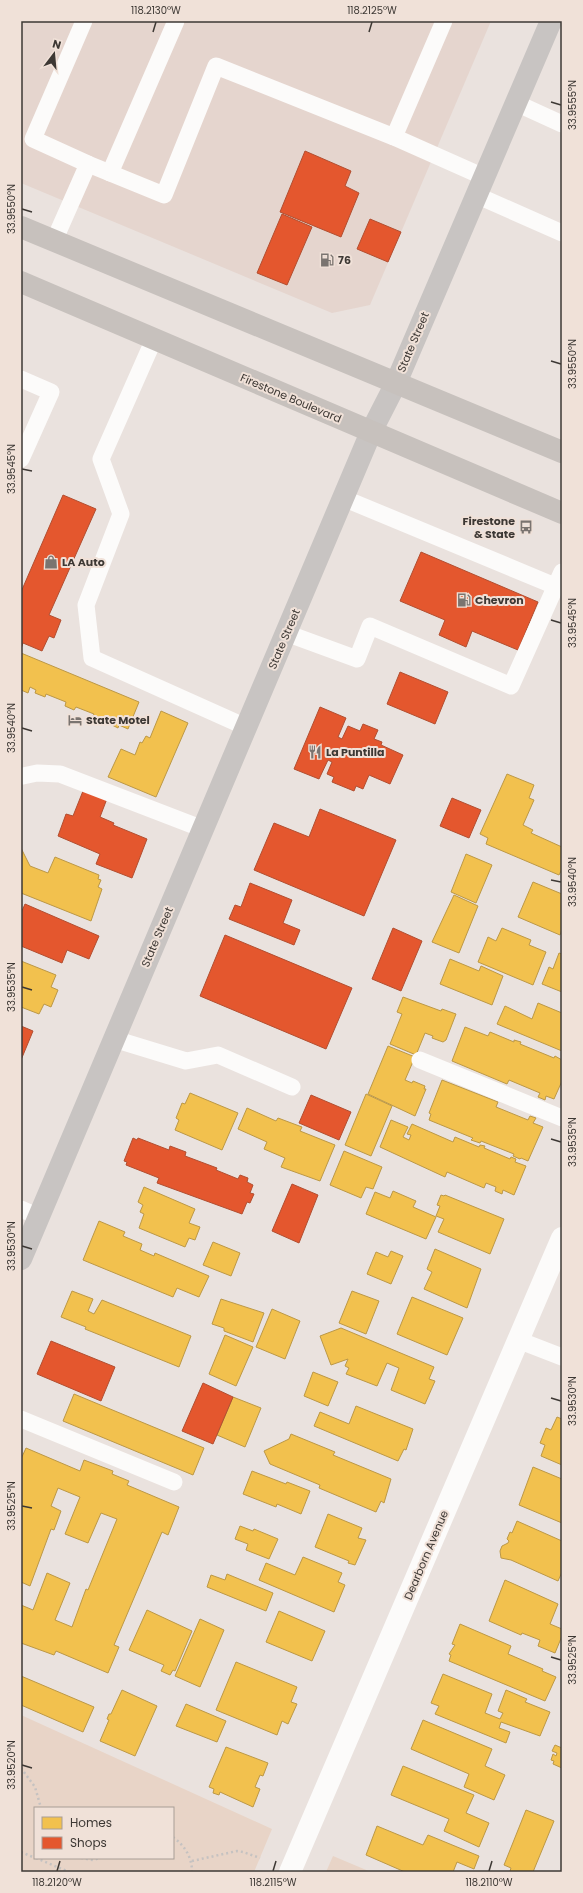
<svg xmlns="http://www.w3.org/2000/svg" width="583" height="1893" font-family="Poppins,sans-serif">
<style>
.built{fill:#e5d5ce}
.green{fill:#e8d4c7;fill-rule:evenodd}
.homes{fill:#f2c14e;stroke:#bc9846}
.shops{fill:#e4572e;stroke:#b24e30}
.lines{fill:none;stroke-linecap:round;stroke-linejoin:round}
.path{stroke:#c5c2c1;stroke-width:2.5;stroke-dasharray:2 3;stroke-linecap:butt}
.lane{stroke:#fcfbfa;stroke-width:17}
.street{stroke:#fcfbfa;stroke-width:22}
.secondary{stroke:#c8c4c2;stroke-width:22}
.primary{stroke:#c7c1bd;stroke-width:22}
.ticks{fill:none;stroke:#3d3834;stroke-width:1.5}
.labels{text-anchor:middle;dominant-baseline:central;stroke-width:4;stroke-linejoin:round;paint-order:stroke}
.poi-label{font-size:11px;font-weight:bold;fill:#3d3834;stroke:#f0e1d8;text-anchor:start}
.street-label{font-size:11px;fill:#3d3834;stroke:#f0e1d8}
.neatline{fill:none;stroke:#3d3834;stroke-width:1.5}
.ticks-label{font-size:10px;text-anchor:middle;fill:#3d3834}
</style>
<rect width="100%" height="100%" fill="#eae2de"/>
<polygon class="built" points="21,21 491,21 370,305 332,313 21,183"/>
<g class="green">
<path d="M21 1715 272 1829 254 1872H21ZM35 1808H173V1858H35Z"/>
<polygon points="333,1856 371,1872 326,1872"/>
</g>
<g class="homes">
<polygon points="21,653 139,702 128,729 119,725 118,728 112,725 113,722 105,719 104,721 93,716 94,714 76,707 74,710 65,706 66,702 46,694 45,697 35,693 36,690 30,687 28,693 21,690"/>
<polygon points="161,711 188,723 156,797 108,777 121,749 135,755 140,742 142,743 146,736 150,738"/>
<polygon points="507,774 534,785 529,798 534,800 523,825 533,830 531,833 562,847 562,869 559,875 486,844 488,838 480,834"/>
<polygon points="21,848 30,866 48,873 55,857 99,875 98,879 101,880 98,887 102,889 91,921 21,893"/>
<polygon points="466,854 492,865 476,903 451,892"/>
<polygon points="533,882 562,894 562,929 560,935 518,917"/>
<polygon points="454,895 478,906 459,953 432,942"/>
<polygon points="502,928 531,940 529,945 546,952 533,985 478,962 488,937 496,941"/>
<polygon points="559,953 562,954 562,992 542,984 549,967 553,969"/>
<polygon points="450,959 479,971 481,966 503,976 492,1005 440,984"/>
<polygon points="21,961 56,975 51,987 58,990 51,1007 44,1004 39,1014 21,1007"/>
<polygon points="403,997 441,1011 442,1009 456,1014 446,1040 443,1042 432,1038 433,1036 425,1033 416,1055 390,1044 402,1014 397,1012"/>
<polygon points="538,1003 562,1013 562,1051 497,1024 505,1006 532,1019"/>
<polygon points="465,1027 488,1036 490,1032 514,1042 514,1040 521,1042 520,1044 554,1058 555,1056 562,1060 562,1081 554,1099 546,1096 545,1100 538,1097 540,1093 509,1080 507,1084 452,1061"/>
<polygon points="388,1046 415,1057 405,1080 412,1083 413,1081 425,1086 424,1089 426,1089 415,1116 368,1094"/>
<polygon points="442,1080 498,1102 496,1107 528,1120 530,1116 536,1118 533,1123 543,1127 528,1161 521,1158 520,1159 513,1156 514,1154 481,1141 480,1143 471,1140 473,1138 429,1120 431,1114 429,1113"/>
<polygon points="190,1093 238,1113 222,1150 175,1130 179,1120 176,1118 182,1103 185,1104"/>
<polygon points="366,1094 392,1106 371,1156 345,1145"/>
<polygon points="247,1108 276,1121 278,1118 302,1127 300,1131 335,1145 320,1181 281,1167 285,1158 264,1149 267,1142 238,1129"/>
<polygon points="391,1120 408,1127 403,1137 409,1140 411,1135 407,1134 412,1124 453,1142 455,1137 479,1147 480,1145 485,1146 484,1148 510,1159 511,1157 516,1159 515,1162 526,1166 514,1195 503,1190 502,1194 495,1191 496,1187 486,1183 484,1188 447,1172 445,1177 380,1147"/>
<polygon points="344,1151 382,1167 373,1189 366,1187 361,1198 330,1185"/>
<polygon points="144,1187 195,1209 189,1223 200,1227 195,1240 189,1238 185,1247 139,1228 144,1214 140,1212 143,1205 138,1202"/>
<polygon points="393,1191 416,1201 413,1207 436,1217 426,1239 366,1214 375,1192 390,1198"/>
<polygon points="441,1195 444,1196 445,1195 504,1219 490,1254 438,1232 444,1219 436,1216 440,1206 437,1205"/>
<polygon points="99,1221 125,1232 123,1236 142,1244 140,1250 154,1256 155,1253 209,1276 199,1297 177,1288 173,1297 83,1260"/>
<polygon points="213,1242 240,1253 231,1276 203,1265"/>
<polygon points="435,1249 481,1269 467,1308 424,1289 432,1272 427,1269"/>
<polygon points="391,1251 403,1256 391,1284 367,1274 376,1252 388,1257"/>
<polygon points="72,1291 93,1299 88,1311 94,1314 102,1300 191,1336 179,1367 85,1329 86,1327 61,1317"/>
<polygon points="352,1291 379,1301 366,1334 339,1323"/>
<polygon points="412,1297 463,1318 447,1355 397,1334"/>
<polygon points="221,1299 264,1313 253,1342 224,1331 224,1328 212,1324"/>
<polygon points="272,1309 300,1321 285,1359 256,1347"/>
<polygon points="341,1328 434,1367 429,1379 435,1381 425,1404 391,1390 399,1368 387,1363 377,1386 346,1374 349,1368 345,1366 348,1359 331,1365 320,1336"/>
<polygon points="225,1335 253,1347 236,1386 209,1374"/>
<polygon points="313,1372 338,1382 328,1406 304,1396"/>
<polygon points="74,1394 204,1448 193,1475 63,1421"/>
<polygon points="233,1397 261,1408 245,1447 217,1435"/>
<polygon points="356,1406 413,1429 406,1450 404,1449 398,1461 314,1426 320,1412 349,1424"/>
<polygon points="557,1417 562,1419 562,1465 541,1456 545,1445 540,1443 546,1428 551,1430"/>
<polygon points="291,1434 335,1452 333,1455 391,1479 384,1503 381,1501 376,1512 319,1488 320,1485 270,1464 264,1451 289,1439"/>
<polygon points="26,1448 80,1471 84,1460 113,1471 112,1474 129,1481 127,1485 179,1507 168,1535 162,1532 114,1645 119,1647 108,1673 56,1651 54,1655 21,1643 21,1605 33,1610 47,1573 70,1583 55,1620 72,1627 86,1589 88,1590 117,1519 101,1513 88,1543 65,1534 80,1497 58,1488 51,1506 61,1511 54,1530 51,1529 30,1586 21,1582 21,1459"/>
<polygon points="533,1467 562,1479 562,1523 519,1505"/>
<polygon points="252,1471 286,1484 287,1482 310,1491 301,1514 277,1504 276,1507 243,1494"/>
<polygon points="328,1514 362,1528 358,1538 366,1540 355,1565 348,1563 349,1561 315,1547"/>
<polygon points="517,1521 562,1541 562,1572 558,1581 511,1560 501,1558 500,1551 502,1546 508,1543 509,1541 507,1539 510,1532 512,1533"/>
<polygon points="240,1526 253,1531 254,1529 278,1539 269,1559 246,1550 248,1544 235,1539"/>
<polygon points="303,1557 342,1573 338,1582 345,1585 334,1612 259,1580 266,1563 295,1575"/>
<polygon points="227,1574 273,1593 266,1611 207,1587 211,1575 225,1580"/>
<polygon points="505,1580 558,1604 550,1624 562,1629 562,1636 555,1653 538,1646 540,1640 522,1633 521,1635 489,1621"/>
<polygon points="147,1610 192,1631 175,1671 173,1670 170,1675 161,1671 164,1665 129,1650"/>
<polygon points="279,1611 325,1631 312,1661 266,1642"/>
<polygon points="200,1619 224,1630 200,1687 175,1676"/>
<polygon points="460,1624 511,1646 508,1654 543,1669 542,1671 556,1677 545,1701 449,1661 451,1655 449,1654 455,1645 452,1644"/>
<polygon points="236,1662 297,1687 291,1702 297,1704 288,1724 282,1721 277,1735 216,1710"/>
<polygon points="443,1674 492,1694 485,1713 500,1719 503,1713 498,1711 506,1690 527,1699 525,1702 550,1712 540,1736 501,1722 499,1728 510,1732 506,1743 435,1714 439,1706 431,1703"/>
<polygon points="21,1676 94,1707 83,1732 21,1705"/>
<polygon points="122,1690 157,1706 135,1756 100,1741 109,1720 107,1719 109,1714 111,1714"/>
<polygon points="186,1704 226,1721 217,1742 176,1726"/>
<polygon points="423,1720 492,1749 485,1766 505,1775 494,1800 464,1787 469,1774 411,1749"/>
<polygon points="555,1745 562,1748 562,1768 553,1764 554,1761 551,1760 553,1754 556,1756 557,1753 552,1751"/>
<polygon points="226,1747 268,1763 263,1776 260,1775 255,1787 260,1789 253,1807 220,1792 219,1795 213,1793 214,1789 209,1787"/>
<polygon points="403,1766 474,1795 466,1813 489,1823 479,1847 444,1831 449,1819 391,1795"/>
<polygon points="526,1810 554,1821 533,1872 512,1872 510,1871 511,1868 504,1865"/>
<polygon points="377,1826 423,1845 428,1835 479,1856 474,1869 457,1862 453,1872 405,1872 366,1855"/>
</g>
<g class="shops">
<polygon points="305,151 351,171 345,186 359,193 341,237 280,212"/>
<polygon points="282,214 312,227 287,285 257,273"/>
<polygon points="370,219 401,232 388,262 357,249"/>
<polygon points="63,495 96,509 49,615 61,620 54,638 49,636 42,651 23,643 21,649 21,592"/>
<polygon points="421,552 538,602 518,650 472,631 466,647 439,635 445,620 400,601"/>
<polygon points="400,672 448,692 435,724 387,704"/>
<polygon points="320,707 346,718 338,737 342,739 348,726 360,731 363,724 378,730 374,739 382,742 381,745 403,755 390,784 369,775 363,789 356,786 354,791 332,782 334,777 327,774 332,762 328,760 319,779 294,769"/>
<polygon points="85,786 108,796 100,817 114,823 113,825 147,839 132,878 96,864 100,854 58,836 66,814 73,816"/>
<polygon points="452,798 481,810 469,838 440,826"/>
<polygon points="320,809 396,840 364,916 254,870 274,823 309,837"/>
<polygon points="250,883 292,900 283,923 300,930 294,945 229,919 235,905 241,907"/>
<polygon points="25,904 99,936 89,959 67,950 62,963 21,946 21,913"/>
<polygon points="393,928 422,941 401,991 372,979"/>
<polygon points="225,935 352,988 326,1049 200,996"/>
<polygon points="21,1026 33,1031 21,1060"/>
<polygon points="311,1095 351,1112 339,1140 299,1123"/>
<polygon points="133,1138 137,1140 138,1138 169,1150 170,1146 186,1152 185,1156 217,1168 216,1170 238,1179 240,1175 248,1178 247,1182 253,1185 250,1193 254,1194 250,1203 247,1202 242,1214 157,1183 159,1178 126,1165 127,1162 124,1161"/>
<polygon points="292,1184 318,1195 299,1243 272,1231"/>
<polygon points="51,1341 115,1367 101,1401 37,1374"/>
<polygon points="203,1383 233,1397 213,1444 182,1431"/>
</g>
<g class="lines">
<g class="path">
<polyline points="21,1768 35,1787 41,1808"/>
<path d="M173 1837C185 1846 192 1857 192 1872"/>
<polyline points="21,1852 35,1858"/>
<polyline points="36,1858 69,1872"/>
<polyline points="81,1858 93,1860 100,1858"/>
<polyline points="192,1861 237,1851 243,1852 260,1858"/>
</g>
<g class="lane">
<polyline points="516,103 562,124"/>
<polyline points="394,137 444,21"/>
<polyline points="88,164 164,195 216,66 394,137 484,177"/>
<polyline points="110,173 176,21"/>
<polyline points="476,195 562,233"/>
<polyline points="54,241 88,164 33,139 84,21"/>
<polyline points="154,339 101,459 121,514 86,605 92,658 246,727"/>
<polyline points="21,379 51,392 21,459"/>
<polyline points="343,498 555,586"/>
<polyline points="286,633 357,659 370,626 511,686 562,572"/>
<polyline points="23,776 37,773 60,774 203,829"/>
<polyline points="114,1039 186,1061 218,1055 292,1087"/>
<polyline points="420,1060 562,1118"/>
<polyline points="21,1209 39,1217"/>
<polyline points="518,1340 562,1357"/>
<polyline points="21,1419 174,1482"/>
</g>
<polyline class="street" points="290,1872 562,1238"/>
<polyline class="secondary" points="21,1259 371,432 396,383 551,21"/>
<g class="primary">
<polyline points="21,227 562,452"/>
<polyline points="21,282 562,513"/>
</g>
</g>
<path class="ticks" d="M153 32 156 22M369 32 372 22M551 102 561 105M22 209 32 212M551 361 561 364M22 469 32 471M551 620 561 623M22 728 32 731M551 880 561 882M22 987 32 990M551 1139 561 1142M22 1246 32 1249M551 1398 561 1401M22 1506 32 1508M551 1657 561 1660M22 1765 32 1768M57 1871 60 1861M273 1871 276 1861M489 1871 492 1861"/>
<defs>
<g id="fuel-bare" transform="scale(1.08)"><path d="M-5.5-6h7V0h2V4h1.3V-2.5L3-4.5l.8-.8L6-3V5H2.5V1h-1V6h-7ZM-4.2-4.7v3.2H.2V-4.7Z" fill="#7a7470" stroke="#f0e1d8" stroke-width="2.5" paint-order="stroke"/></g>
<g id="bus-bare" transform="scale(1.08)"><path d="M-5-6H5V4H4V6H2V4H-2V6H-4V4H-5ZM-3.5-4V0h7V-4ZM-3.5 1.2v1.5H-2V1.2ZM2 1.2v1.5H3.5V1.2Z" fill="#7a7470" stroke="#f0e1d8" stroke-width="2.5" paint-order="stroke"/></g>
<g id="shop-bare" transform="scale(1.08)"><path d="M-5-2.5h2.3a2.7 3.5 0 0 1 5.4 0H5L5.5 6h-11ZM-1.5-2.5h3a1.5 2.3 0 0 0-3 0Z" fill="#7a7470" stroke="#f0e1d8" stroke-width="2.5" paint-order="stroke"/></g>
<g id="hotel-bare" transform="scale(1.08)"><path d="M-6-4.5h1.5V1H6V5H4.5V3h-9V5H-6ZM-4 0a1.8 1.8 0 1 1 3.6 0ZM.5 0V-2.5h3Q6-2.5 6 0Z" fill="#7a7470" stroke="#f0e1d8" stroke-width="2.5" paint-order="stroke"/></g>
<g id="restaurant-bare" transform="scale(1.08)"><path d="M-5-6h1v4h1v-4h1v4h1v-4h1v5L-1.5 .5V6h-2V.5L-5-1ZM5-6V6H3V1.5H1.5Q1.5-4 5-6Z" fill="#7a7470" stroke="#f0e1d8" stroke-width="2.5" paint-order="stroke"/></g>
</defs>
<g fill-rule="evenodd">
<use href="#fuel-bare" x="327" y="260"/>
<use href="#bus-bare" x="526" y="527"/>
<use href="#shop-bare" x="51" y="562"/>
<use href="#fuel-bare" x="464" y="600"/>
<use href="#hotel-bare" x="75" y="720"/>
<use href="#restaurant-bare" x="315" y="752"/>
</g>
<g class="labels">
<g class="poi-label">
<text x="338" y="260">76</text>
<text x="515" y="521" text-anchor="end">Firestone<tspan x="515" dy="13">&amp; State</tspan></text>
<text x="62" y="562">LA Auto</text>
<text x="475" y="600">Chevron</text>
<text x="86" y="720">State Motel</text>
<text x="326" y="752">La Puntilla</text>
</g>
<g class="street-label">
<text transform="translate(413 342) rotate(-67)">State Street</text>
<text transform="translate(291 398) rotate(23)">Firestone Boulevard</text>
<text transform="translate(284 639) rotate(-67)">State Street</text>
<text transform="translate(157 937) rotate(-67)">State Street</text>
<text transform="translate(426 1555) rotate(-67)">Dearborn Avenue</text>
</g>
</g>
<rect width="583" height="1893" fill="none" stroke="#f0e1d8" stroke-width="44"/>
<rect x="34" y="1807" width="140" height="52" fill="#f0e1d8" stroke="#a89d96"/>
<rect x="42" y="1817" width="20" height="12" fill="#f2c14e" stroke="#a89d96"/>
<text x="70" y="1827" font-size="12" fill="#3d3834">Homes</text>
<rect x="42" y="1837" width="20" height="12" fill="#e4572e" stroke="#a89d96"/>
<text x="70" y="1847" font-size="12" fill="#3d3834">Shops</text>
<g transform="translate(54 54) rotate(16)" stroke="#f0e1d8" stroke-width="3" paint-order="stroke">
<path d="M0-3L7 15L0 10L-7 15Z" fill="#3d3834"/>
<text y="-6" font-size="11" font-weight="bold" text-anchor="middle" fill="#3d3834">N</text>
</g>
<rect x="22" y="22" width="539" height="1849" class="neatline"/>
<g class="ticks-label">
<text x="156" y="14">118.2130°W</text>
<text x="372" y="14">118.2125°W</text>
<text transform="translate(572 105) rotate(-90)" y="4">33.9555°N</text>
<text transform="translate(11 209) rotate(-90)" y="4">33.9550°N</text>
<text transform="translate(572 364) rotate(-90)" y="4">33.9550°N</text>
<text transform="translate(11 469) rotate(-90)" y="4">33.9545°N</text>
<text transform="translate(572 623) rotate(-90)" y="4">33.9545°N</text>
<text transform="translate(11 728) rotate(-90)" y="4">33.9540°N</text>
<text transform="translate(572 882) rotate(-90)" y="4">33.9540°N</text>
<text transform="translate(11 987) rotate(-90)" y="4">33.9535°N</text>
<text transform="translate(572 1142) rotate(-90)" y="4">33.9535°N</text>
<text transform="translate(11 1246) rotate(-90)" y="4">33.9530°N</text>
<text transform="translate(572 1401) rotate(-90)" y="4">33.9530°N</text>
<text transform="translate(11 1506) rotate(-90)" y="4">33.9525°N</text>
<text transform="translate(572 1660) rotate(-90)" y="4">33.9525°N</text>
<text transform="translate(11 1765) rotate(-90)" y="4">33.9520°N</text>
<text x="57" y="1886">118.2120°W</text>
<text x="273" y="1886">118.2115°W</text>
<text x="489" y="1886">118.2110°W</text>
</g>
</svg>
